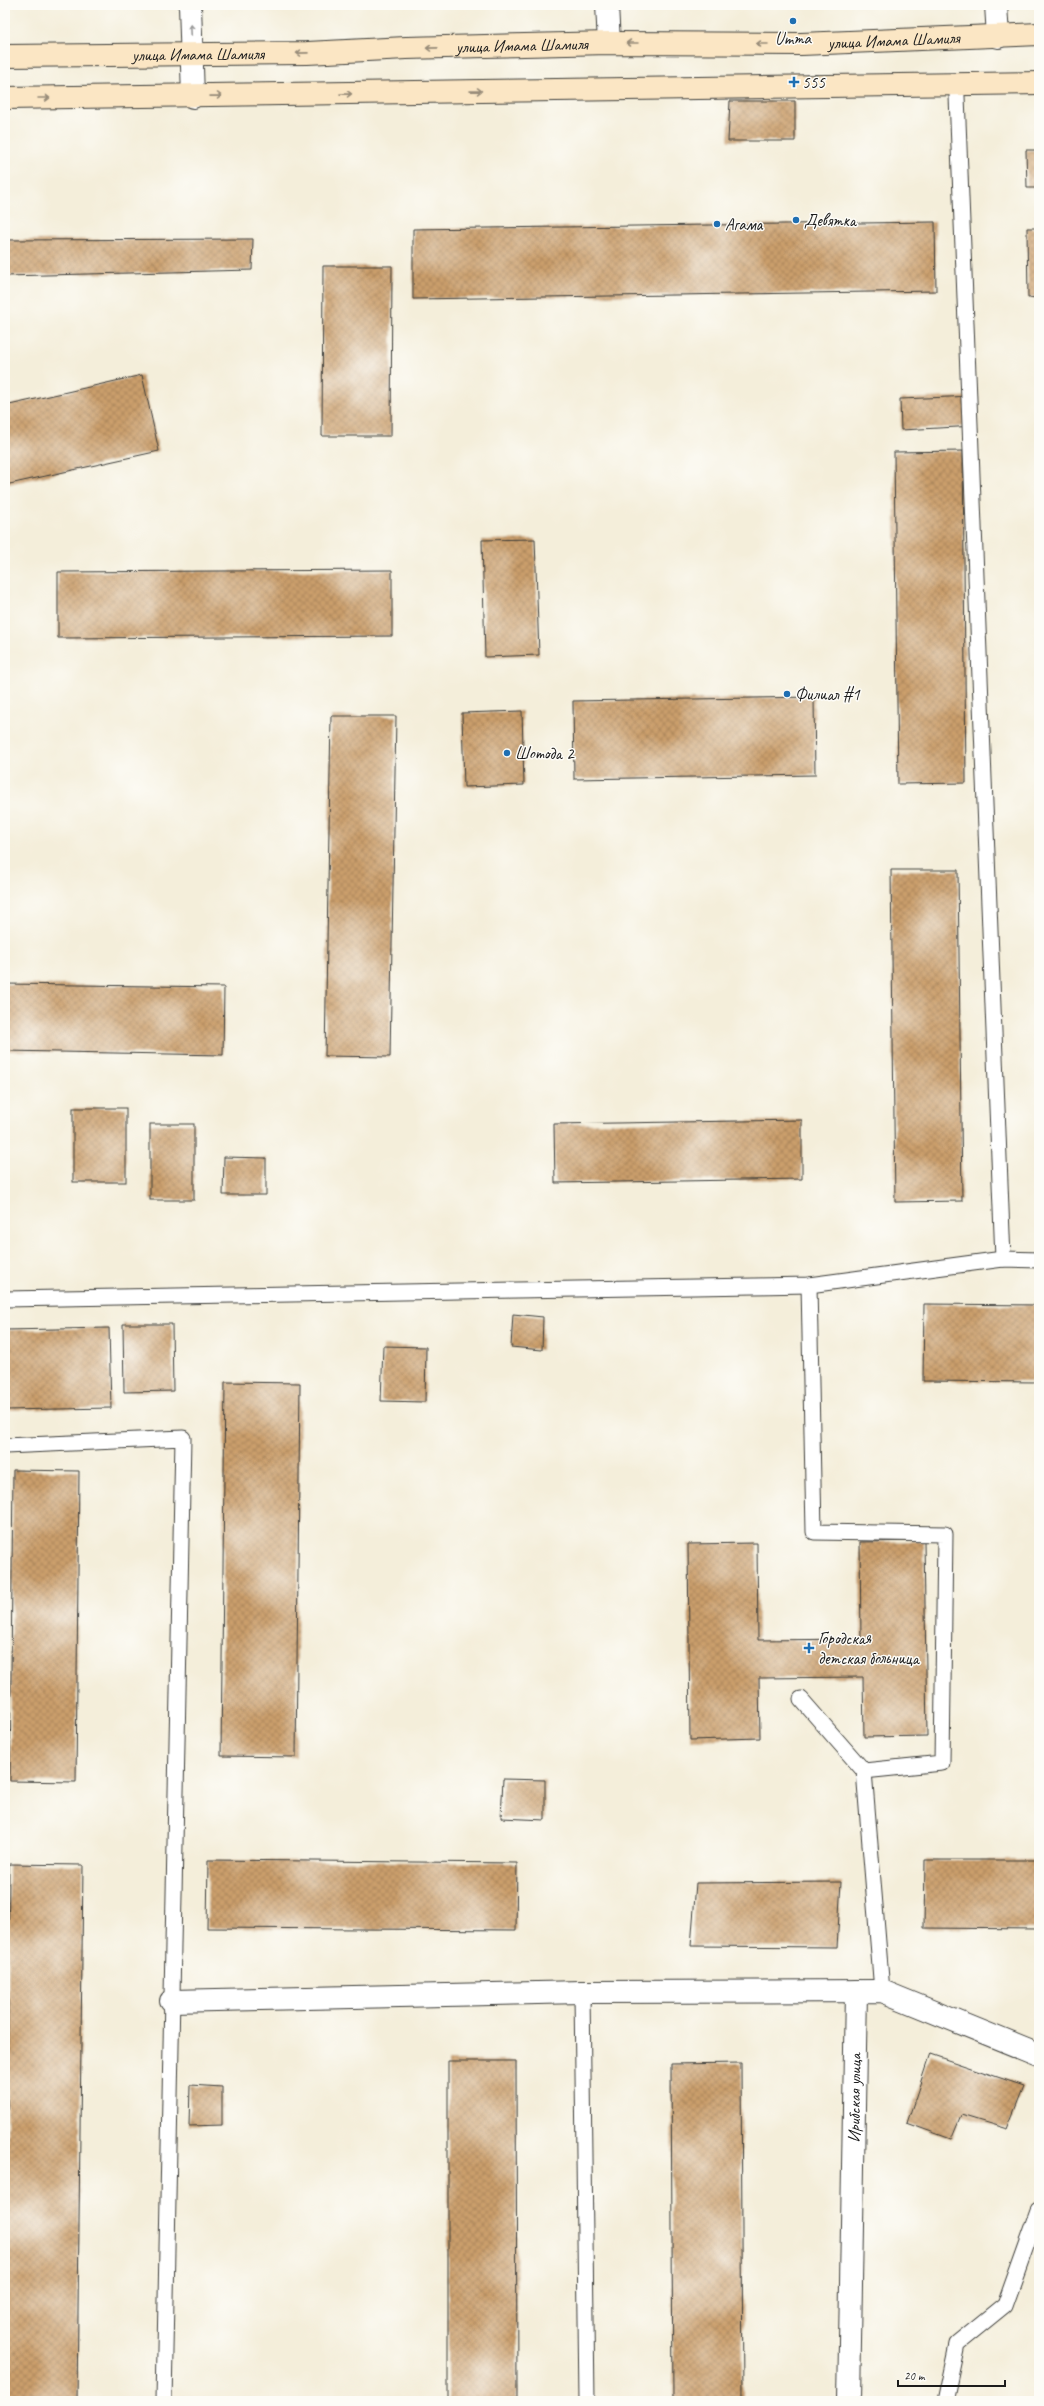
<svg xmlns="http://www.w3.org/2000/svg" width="1044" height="2406" font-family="Caveat,sans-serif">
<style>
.building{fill:url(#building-cross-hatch)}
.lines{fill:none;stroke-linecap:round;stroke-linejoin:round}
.lane-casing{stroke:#3c3c38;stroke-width:17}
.street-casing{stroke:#3c3c38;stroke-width:24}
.secondary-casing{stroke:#3c3c38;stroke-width:24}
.lane{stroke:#fff;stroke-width:15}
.street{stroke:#fff;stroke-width:22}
.secondary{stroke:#fbe6c4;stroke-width:22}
.oneway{stroke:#999}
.oneway2{stroke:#978b78}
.poi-dot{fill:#1f6fb2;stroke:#fdfcf7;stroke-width:1.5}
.labels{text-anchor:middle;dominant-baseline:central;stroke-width:3;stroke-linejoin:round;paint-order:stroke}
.poi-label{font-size:17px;fill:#1c1c1c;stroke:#fdfcf7;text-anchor:start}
.street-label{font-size:17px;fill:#1c1c1c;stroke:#fdfcf7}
</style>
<defs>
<pattern id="building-cross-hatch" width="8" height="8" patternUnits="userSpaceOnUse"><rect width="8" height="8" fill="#cb9f6c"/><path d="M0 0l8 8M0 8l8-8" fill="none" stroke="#a48158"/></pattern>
</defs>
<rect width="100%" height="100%" fill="#fdfcf7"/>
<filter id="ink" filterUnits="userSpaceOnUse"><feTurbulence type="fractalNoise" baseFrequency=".025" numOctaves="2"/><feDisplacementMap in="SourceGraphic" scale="8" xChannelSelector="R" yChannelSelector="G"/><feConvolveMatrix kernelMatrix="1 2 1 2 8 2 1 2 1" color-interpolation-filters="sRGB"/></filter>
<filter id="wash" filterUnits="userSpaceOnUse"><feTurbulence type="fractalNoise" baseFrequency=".012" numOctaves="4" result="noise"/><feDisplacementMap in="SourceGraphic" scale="16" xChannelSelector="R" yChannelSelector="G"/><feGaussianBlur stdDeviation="0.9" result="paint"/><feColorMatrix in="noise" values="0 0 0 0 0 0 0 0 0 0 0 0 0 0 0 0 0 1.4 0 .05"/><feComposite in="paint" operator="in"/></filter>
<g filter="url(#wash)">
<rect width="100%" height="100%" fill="#f4eeda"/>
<g id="blocks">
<g class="building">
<polygon points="730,101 795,101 795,141 728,141"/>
<polygon points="1026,150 1039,150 1039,188 1027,188"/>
<polygon points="935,222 936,291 413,299 413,229"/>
<polygon points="1027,228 1039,228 1039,297 1028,298"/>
<polygon points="253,239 252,270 5,276 5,240"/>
<polygon points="323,266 392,266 391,436 322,436"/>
<polygon points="142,375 159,451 5,485 5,406"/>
<polygon points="974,396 976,426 901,430 900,399"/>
<polygon points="963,451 966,783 898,784 894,452"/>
<polygon points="535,539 539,655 485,657 482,540"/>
<polygon points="392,570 392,636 58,638 58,572"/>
<polygon points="814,697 815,775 574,779 573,701"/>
<polygon points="522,711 524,785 464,787 462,713"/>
<polygon points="331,716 396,716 390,1057 325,1056"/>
<polygon points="891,870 958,870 962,1201 895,1202"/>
<polygon points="5,984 224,987 223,1055 5,1051"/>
<rect x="73" y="1108" width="53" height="74"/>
<polygon points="802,1120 802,1179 555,1183 554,1124"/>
<rect x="150" y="1124" width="44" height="76"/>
<polygon points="224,1157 266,1158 266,1195 223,1195"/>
<polygon points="924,1304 1039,1305 1039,1382 923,1381"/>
<polygon points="513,1314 543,1317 542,1350 511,1347"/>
<polygon points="123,1324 172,1324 173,1391 124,1392"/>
<polygon points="109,1328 111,1408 5,1410 5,1330"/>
<polygon points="383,1346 426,1347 425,1402 381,1401"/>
<polygon points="225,1382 300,1383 296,1757 221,1756"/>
<polygon points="13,1470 79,1471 76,1782 10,1781"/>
<polygon points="924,1541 927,1736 864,1737 863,1677 759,1678 760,1738 690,1740 688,1544 757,1543 758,1640 861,1639 860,1542"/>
<polygon points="503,1779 545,1780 545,1820 501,1818"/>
<polygon points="208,1860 517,1863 516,1930 207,1928"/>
<polygon points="925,1860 1039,1860 1039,1929 924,1928"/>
<polygon points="9,1864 83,1865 77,2401 5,2401"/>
<polygon points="841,1882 837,1947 691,1946 696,1883"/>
<polygon points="930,2054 1024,2086 1007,2129 961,2115 951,2139 907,2123"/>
<polygon points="448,2061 516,2061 517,2401 448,2401"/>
<polygon points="741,2063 743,2401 673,2401 671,2064"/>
<polygon points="190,2085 222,2087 222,2125 189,2126"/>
<polygon points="323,2398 324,2401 315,2401"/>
</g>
</g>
</g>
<g filter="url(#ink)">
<use href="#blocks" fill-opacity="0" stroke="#3c3c38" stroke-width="1"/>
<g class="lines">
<g class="lane-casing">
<g id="lane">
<polyline points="957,96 1003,1259"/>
<polyline points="809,1285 814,1532 945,1534 942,1763 864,1771"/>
<polyline points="5,1299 809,1285 1003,1259 1039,1260"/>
<polyline points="5,1446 183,1438 164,2401"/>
<polyline points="801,1699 864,1771 882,1991"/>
<polyline points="582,1992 587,2401"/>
<polyline points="945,2401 957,2344 1005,2305 1039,2210"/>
</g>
</g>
<g class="street-casing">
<g id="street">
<polyline points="190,5 193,97"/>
<polyline points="607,5 609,43"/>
<polyline points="996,5 998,37"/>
<polyline points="171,2001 582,1992 882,1991 1039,2055"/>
<path id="s1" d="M849 2401 856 1991"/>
</g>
</g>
<g class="secondary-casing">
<g id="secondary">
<path id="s2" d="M5 56 307 53 406 48 609 43 801 44 1039 34"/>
<polyline points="5,98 1039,83"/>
</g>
</g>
<use href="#lane" class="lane"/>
<use href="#street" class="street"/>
<use href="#secondary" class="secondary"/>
</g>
<defs><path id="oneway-shaft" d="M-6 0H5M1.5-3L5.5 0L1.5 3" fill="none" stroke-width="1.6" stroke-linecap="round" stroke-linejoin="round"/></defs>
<use class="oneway" href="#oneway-shaft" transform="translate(191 30) rotate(-93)"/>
<g class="oneway2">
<use href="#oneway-shaft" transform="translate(632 43) rotate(-180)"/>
<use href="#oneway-shaft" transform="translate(762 44) rotate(-180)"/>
<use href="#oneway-shaft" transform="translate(432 48) rotate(179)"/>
<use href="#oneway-shaft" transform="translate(302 53) rotate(179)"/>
<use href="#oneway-shaft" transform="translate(476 91) rotate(-1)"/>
<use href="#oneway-shaft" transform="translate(346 94) rotate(-1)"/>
<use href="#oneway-shaft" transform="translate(216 96) rotate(-1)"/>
<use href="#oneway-shaft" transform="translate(44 98)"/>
</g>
</g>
<g class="poi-dot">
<circle cx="793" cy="21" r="4"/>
<path d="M792 76h4v4h4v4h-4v4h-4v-4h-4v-4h4z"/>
<circle cx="796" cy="220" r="4"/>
<circle cx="717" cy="224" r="4"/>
<circle cx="787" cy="694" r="4"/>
<circle cx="507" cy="753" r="4"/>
<path d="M807 1642h4v4h4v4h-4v4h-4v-4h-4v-4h4z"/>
</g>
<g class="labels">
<g class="poi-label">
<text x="793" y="38" text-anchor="middle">Umma</text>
<text x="802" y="82">555</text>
<text x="804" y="220">Девятка</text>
<text x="725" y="224">Агама</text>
<text x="795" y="694">Филиал #1</text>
<text x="515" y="753">Шотода 2</text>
<text x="818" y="1638">Городская<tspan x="818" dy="20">детская больница</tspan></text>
</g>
<g class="street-label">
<text stroke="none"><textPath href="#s2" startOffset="889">улица Имама Шамиля</textPath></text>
<text stroke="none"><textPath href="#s2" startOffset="517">улица Имама Шамиля</textPath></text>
<text stroke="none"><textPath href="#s2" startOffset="193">улица Имама Шамиля</textPath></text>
<text stroke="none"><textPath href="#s1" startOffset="303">Ирибская улица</textPath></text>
</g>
</g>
<rect width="1044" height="2406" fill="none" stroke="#fdfcf7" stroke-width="20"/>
<path d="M898 2380v6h107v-6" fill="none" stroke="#1c1c1c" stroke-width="2"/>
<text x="904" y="2380" font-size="12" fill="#1c1c1c" stroke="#fdfcf7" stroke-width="3" paint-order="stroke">20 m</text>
</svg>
